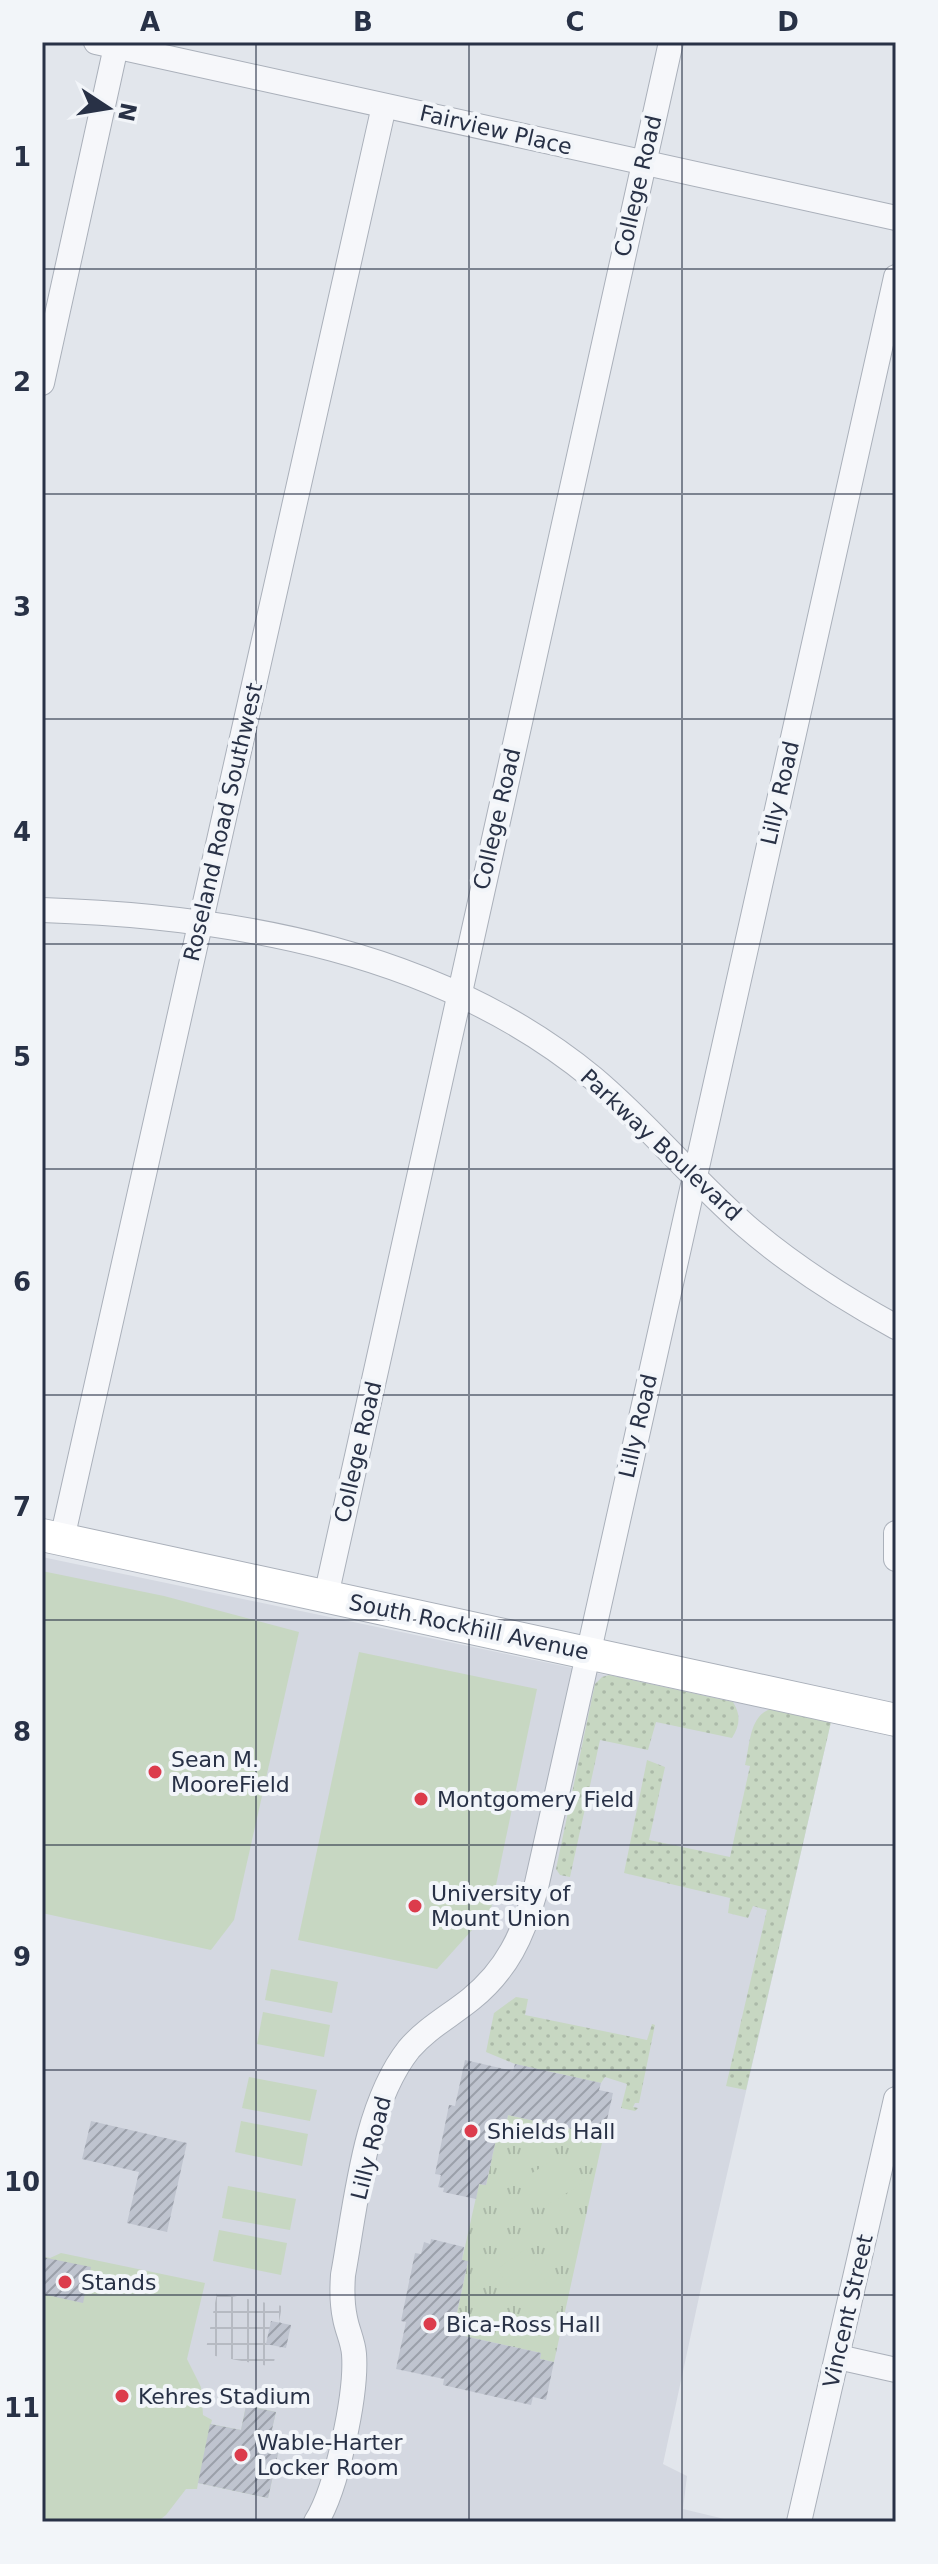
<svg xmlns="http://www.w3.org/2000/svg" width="938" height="2564" font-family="'DejaVu Sans',sans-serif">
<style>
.built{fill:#d4d8e1}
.industrial{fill:url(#industrial-grid)}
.grass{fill:url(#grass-dots)}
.park{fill:url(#park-tufts)}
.pitch{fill:#c7d7c2}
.building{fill:url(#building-hatch)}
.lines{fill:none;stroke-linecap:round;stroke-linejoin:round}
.street-casing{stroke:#aab0ba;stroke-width:26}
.secondary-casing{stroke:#aab0ba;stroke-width:34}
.street{stroke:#f6f7fa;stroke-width:24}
.secondary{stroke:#fff;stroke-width:32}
.grid{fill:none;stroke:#283146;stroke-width:2;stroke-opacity:0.55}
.poi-dot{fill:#dc3c4c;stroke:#f2f5f9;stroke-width:3}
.labels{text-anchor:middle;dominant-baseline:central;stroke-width:8;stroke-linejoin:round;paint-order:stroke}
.street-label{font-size:22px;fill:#283146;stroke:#f2f5f9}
.poi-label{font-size:22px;fill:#283146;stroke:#f2f5f9;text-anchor:start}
.neatline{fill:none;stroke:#283146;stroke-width:3}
.grid-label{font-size:26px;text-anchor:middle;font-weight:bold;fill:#283146}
</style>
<defs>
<pattern id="industrial-grid" width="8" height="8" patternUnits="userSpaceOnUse" patternTransform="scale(2)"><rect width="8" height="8" fill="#d4d8e1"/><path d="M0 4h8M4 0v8" fill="none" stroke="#b6bac2"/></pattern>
<pattern id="grass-dots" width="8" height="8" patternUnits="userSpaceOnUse" patternTransform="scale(2)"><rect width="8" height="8" fill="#c7d7c2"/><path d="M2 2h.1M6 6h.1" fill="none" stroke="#abb9a8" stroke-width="1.8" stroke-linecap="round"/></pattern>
<pattern id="park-tufts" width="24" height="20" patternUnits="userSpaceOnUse" patternTransform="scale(2)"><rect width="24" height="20" fill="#c7d7c2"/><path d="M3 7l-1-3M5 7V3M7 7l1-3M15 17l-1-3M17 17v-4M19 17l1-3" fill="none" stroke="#abb9a8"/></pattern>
<pattern id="building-hatch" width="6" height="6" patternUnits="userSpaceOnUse" patternTransform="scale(2)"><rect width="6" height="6" fill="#bfc4cf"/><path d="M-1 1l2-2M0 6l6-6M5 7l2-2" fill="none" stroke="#9ba0aa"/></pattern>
</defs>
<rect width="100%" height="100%" fill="#e2e6ec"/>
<polygon class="built" points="42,1557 831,1722 704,2274 663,2464 687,2476 683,2509 737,2522 42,2522"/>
<polygon class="industrial" points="217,2293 282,2306 279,2322 291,2325 286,2348 277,2347 273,2367 205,2354"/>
<g class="grass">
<path d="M609 1675 733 1702C741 1715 740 1725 732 1738L656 1722 648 1750 600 1740 570 1877 560 1875 556 1869 595 1684 602 1677Z"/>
<path d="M771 1709 831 1722 746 2090 726 2086 767 1910 753 1906 748 1918 728 1913 730 1898 624 1873 647 1760 665 1767 649 1840 730 1857 750 1766 745 1765C750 1746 749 1715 771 1709Z"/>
<polygon points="516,1997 528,1999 525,2015 647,2040 652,2024 655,2025 639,2103 635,2103 633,2107 638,2108 635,2111 621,2108 627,2084 605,2077 601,2083 515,2064 486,2052 494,2013"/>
</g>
<polygon class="park" points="508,2115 591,2133 593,2127 605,2129 554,2362 540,2359 541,2353 459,2335 460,2327 454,2326 468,2262 462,2260 479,2184 486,2185 500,2121 506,2123"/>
<g class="pitch">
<polygon points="42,1571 164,1596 299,1632 234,1920 211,1950 42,1913"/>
<polygon points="359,1652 537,1689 491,1909 437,1969 298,1940"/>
<polygon points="271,1969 338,1982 332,2013 265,2000"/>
<polygon points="263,2012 330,2025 324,2057 257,2044"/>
<polygon points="249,2077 317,2090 310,2121 242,2108"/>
<polygon points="241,2121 308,2134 302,2166 235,2152"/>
<polygon points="564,2153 583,2183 539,2210 521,2180"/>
<polygon points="228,2186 296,2199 290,2230 222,2218"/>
<polygon points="219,2230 287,2243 281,2275 213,2261"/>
<polygon points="526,2249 562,2308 535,2327 497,2269"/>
<polygon points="61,2253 205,2283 187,2359 201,2387 203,2415 212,2420 211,2424 241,2430 246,2405 276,2412 270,2437 281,2440 268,2498 198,2483 197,2489 186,2489 166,2515 157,2522 42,2522 42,2256 50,2258"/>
</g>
<g class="building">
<polygon points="465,2060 513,2071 515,2064 601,2083 599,2090 613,2093 605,2129 593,2127 591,2133 508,2115 506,2123 500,2121 486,2185 479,2184 476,2199 443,2192 444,2188 438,2187 441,2175 435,2174 449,2105 455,2106"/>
<polygon points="91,2121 187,2143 167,2232 127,2223 139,2172 82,2159"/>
<polygon points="431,2239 464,2247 462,2260 468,2261 454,2326 460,2327 459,2335 541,2353 540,2359 554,2362 546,2400 533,2397 531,2405 443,2385 444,2379 396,2369 406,2322 401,2321 415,2253 421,2254 424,2242 430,2244"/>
<polygon points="42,2257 91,2267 83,2303 42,2294"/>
<polygon points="271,2321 291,2325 286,2348 266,2344"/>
<polygon points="246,2406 276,2412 270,2438 281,2440 268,2498 198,2483 210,2424 241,2430"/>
</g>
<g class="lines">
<g class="street-casing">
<g id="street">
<polyline points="96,42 896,218"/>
<polyline points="42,383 117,42"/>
<path d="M42 910C235 916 440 952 593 1078 648 1124 692 1179 746 1226 791 1265 843 1298 896 1327"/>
<polyline points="896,1533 896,1559"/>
<polyline points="62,1539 384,106"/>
<polyline points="326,1596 671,42"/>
<polyline points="838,2357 896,2370"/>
<path d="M316 2522C337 2489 357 2393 354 2354 353 2341 347 2330 345 2318 342 2304 342 2289 343 2275 356 2204 364 2106 409 2049 427 2028 450 2016 471 1999 507 1970 523 1935 535 1892L896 277"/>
<polyline points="799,2522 896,2099"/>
</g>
</g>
<g class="secondary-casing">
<polyline id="secondary" points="42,1535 896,1720"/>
</g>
<use href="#street" class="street"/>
<use href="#secondary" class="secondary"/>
</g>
<path class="grid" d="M256 42V2522M469 42V2522M682 42V2522M42 269H896M42 494H896M42 719H896M42 944H896M42 1169H896M42 1395H896M42 1620H896M42 1845H896M42 2070H896M42 2295H896"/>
<g class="poi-dot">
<circle cx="155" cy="1772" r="8"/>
<circle cx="421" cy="1799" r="8"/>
<circle cx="415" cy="1906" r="8"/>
<circle cx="471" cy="2131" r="8"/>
<circle cx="65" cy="2282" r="8"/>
<circle cx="430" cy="2324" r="8"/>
<circle cx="122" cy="2396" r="8"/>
<circle cx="241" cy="2455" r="8"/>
</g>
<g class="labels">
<g class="street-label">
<text transform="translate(496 130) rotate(13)">Fairview Place</text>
<text transform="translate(638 186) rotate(-77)">College Road</text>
<text transform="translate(780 793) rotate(-77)">Lilly Road</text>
<text transform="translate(497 819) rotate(-77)">College Road</text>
<text transform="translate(223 822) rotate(-77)">Roseland Road Southwest</text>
<text transform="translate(661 1145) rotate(43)">Parkway Boulevard</text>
<text transform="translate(638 1426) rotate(-77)">Lilly Road</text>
<text transform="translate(358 1452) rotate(-77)">College Road</text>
<text transform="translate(469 1627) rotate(12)">South Rockhill Avenue</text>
<text transform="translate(371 2148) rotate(-76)">Lilly Road</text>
<text transform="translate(848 2311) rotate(-77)">Vincent Street</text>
</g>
<g class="poi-label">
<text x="171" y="1759">Sean M.<tspan x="171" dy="25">MooreField</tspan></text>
<text x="437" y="1799">Montgomery Field</text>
<text x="431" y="1893">University of<tspan x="431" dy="25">Mount Union</tspan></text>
<text x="487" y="2131">Shields Hall</text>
<text x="81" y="2282">Stands</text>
<text x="446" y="2324">Bica-Ross Hall</text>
<text x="138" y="2396">Kehres Stadium</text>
<text x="257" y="2442">Wable-Harter<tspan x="257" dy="25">Locker Room</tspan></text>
</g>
</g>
<rect width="938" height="2564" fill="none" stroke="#f2f5f9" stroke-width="88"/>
<g transform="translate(108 108) rotate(102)" stroke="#f2f5f9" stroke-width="6" paint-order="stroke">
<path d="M0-6L14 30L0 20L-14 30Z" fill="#283146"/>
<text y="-12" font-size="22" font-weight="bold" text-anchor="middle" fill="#283146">N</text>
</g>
<rect x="44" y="44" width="850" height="2476" class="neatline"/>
<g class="grid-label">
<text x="150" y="31">A</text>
<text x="363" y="31">B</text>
<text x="575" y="31">C</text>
<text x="788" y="31">D</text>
<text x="22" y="166">1</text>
<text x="22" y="391">2</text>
<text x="22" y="616">3</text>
<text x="22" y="841">4</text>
<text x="22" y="1066">5</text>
<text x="22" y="1291">6</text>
<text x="22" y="1516">7</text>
<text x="22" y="1741">8</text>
<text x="22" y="1966">9</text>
<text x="22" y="2191">10</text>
<text x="22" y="2417">11</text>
</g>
</svg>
